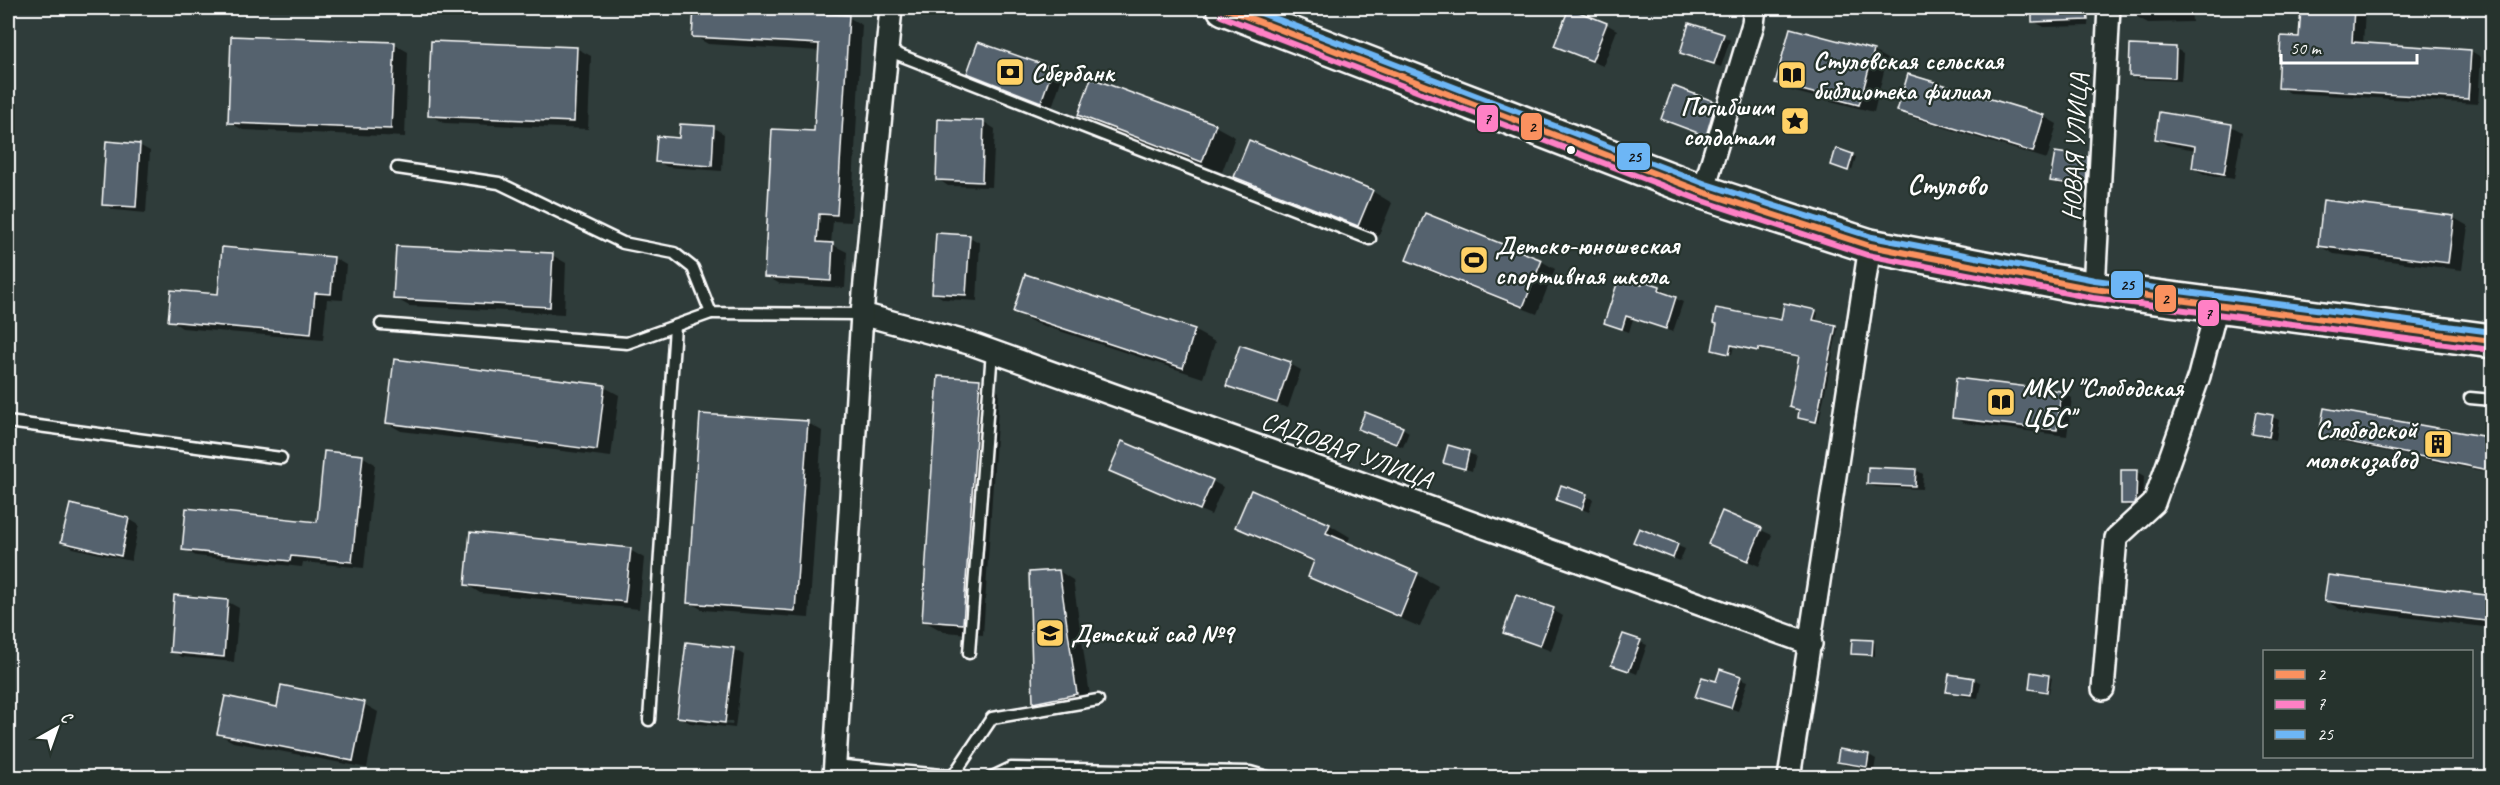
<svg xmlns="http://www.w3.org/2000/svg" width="2500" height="785" font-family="Caveat,sans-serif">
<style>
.shadow{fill:#0007;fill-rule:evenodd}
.building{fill:#54626e;stroke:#fff;stroke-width:1.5}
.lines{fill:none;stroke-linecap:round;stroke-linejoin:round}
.service-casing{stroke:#fff;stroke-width:15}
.minor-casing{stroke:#fff;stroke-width:26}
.trunk-casing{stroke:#fff;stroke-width:38}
.service{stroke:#26332d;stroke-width:10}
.minor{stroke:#26332d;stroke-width:21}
.trunk{stroke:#26332d;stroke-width:33}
.bus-1-casing{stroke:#26332d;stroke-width:10}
.bus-2-casing{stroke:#26332d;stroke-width:10}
.bus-3-casing{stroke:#26332d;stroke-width:10}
.bus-1{stroke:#fa915f;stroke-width:6}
.bus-2{stroke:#ff80c5;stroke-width:6}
.bus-3{stroke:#6db6f5;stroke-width:6}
.bus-dot{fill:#fff;stroke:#26332d;stroke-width:2}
.labels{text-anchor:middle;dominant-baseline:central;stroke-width:4.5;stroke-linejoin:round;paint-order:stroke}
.poi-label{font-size:26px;font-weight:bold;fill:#fff;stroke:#26332d;text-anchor:start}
.street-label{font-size:26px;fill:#fff;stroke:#26332d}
.quarter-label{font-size:28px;font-weight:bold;fill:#fff;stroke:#26332d}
.line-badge{stroke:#26332d;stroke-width:2}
.pale-badge-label{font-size:16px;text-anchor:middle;font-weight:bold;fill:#111}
</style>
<rect width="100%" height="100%" fill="#2f3c3a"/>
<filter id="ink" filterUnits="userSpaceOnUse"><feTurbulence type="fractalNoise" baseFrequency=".0167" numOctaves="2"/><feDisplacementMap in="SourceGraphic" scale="12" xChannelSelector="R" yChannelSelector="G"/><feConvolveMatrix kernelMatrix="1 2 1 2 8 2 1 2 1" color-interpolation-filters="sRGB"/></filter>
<g filter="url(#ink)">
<g class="shadow">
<polygon points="370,8 451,8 451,15 378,12"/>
<polygon points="696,8 795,8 795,14 848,17 862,25 851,222 833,221 831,244 847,252 845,288 780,284 766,276 815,133 820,51 708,44 694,36"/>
<polygon points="2034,8 2089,8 2088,26 2044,27 2033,21"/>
<polygon points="2137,8 2191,8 2192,22 2148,23 2137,17"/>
<polygon points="2302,8 2365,8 2363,45 2471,51 2481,57 2478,104 2290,93 2280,87 2301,38"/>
<polygon points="1606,24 1617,30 1603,66 1556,46"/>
<polygon points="1723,36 1730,40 1721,67 1681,52"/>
<polygon points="394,44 408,52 405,137 243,130 229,122"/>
<polygon points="979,44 1053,69 1063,75 1052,107 969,73"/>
<polygon points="576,48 591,56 588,129 444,123 430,115"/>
<polygon points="2176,49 2183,53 2181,81 2137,79 2131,75"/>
<polygon points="1873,51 1887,59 1874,112 1791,91 1777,82"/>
<polygon points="1674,88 1726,109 1716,141 1663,118"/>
<polygon points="1899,110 2043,116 2057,124 2047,159 1913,118"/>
<polygon points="1079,114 1215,126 1235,137 1222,172 1099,126"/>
<polygon points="940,121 984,122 995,129 992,187 948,186 938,179"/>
<polygon points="2231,126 2242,132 2234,179 2204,174 2193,168 2196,150 2167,145 2156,138"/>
<polygon points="714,128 724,134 722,171 667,167 657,161 681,139"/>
<polygon points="139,145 150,151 146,213 114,210 103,204"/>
<polygon points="1837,150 1856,157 1852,170 1833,165"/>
<polygon points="2088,159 2095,163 2092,189 2059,184 2052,180"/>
<polygon points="1236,177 1372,191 1392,203 1378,237 1256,188"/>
<polygon points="2325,202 2454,218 2468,226 2462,270 2334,254 2319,246"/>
<polygon points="970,237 980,243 977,301 944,299 934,293"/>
<polygon points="552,255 566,263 564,314 409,306 395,298"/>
<polygon points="334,258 346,265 343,300 327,299 323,340 182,328 170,320 220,295"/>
<polygon points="1408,260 1541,261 1555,269 1537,314 1422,268"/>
<polygon points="1026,276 1195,331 1215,342 1203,378 1035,323 1015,312"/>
<polygon points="1643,287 1659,288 1666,292 1665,294 1683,302 1673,332 1633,319 1629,332 1606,323"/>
<polygon points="1815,311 1818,313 1816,322 1838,328 1819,422 1802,419 1801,356 1761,348 1761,351 1734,346 1732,354 1716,351 1782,322"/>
<polygon points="1290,364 1301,370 1288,408 1238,391 1228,385"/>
<polygon points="979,380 999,392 983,635 944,632 924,621"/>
<polygon points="1958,380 2061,392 2072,398 2067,436 1964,423 1953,417"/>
<polygon points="604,387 619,395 611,457 401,431 387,423"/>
<polygon points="2272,417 2279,420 2276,440 2261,437 2254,433"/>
<polygon points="808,423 822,431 809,618 703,610 689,602"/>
<polygon points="1402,428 1409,432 1403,447 1360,429"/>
<polygon points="2320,435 2492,440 2492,473 2330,440"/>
<polygon points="1449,447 1476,456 1472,471 1445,462"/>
<polygon points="362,456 375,464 364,568 303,562 302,567 196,556 183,549 318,524"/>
<polygon points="1916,470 1923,474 1922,489 1876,487 1869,484"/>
<polygon points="1111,471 1212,481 1223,487 1211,515"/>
<polygon points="2137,472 2144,476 2143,506 2129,507 2122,503"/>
<polygon points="1252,492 1330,525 1350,537 1347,544 1418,575 1438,586 1420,627 1330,588 1310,576 1315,563 1257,538 1237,526"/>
<polygon points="1586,496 1593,499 1589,512 1557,499"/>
<polygon points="71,506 129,519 139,525 131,561 73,548 63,541"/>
<polygon points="1723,513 1772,535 1759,566 1721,549"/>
<polygon points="1640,530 1685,549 1680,561 1635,542"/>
<polygon points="630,550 644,558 639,609 480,593 466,584"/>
<polygon points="1059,571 1073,580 1091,702 1049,711 1035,702"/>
<polygon points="176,597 228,602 239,608 234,662 182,657 171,651"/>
<polygon points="2492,597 2492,628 2340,609 2326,601"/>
<polygon points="1553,610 1563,616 1551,651 1505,633"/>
<polygon points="1872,641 1875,643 1875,656 1853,653"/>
<polygon points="1640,642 1647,645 1637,674 1613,664"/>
<path d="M733 649 744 655 735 728 690 723 679 717ZM688 717 733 722 732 725 688 720Z"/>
<polygon points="1721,671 1748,681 1738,711 1697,696 1717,683"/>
<polygon points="2049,677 2052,678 2049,693 2030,688"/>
<polygon points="1974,679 1981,683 1978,698 1955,695 1948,691"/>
<polygon points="364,704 378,712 367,768 233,742 219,734"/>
<polygon points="1840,750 1869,755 1876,759 1874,770 1845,765 1838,761"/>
<polygon points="2032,773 2058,774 2064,778 2032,778"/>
</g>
<g class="building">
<polygon points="694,8 781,8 781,11 849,15 837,215 819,214 817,242 833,243 831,281 764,277 772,129 814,131 819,44 692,37"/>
<polygon points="1569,8 1607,23 1592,61 1554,46"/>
<polygon points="2032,8 2087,8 2088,20 2032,22"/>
<polygon points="2301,8 2354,8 2352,42 2471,50 2468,99 2278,88 2281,36 2299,37"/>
<polygon points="1689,23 1724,34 1714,64 1680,53"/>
<polygon points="1790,28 1874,50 1859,105 1775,83"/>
<polygon points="231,36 395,42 391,129 228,123"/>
<polygon points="431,41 577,47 574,122 428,116"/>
<polygon points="978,42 1053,68 1041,102 967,73"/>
<polygon points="2130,45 2176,47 2175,78 2129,76"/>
<polygon points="1908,74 2044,115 2033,152 1897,111"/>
<polygon points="1091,78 1216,124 1202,162 1078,115"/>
<polygon points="1673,86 1716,102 1706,136 1661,119"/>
<polygon points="2159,112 2232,124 2224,174 2192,168 2195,146 2155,139"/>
<polygon points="938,119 984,121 982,182 936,180"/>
<polygon points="680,124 714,126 712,166 655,162 657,136 679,138"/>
<polygon points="1249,140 1373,190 1358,226 1234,177"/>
<polygon points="106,141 140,144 136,207 102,205"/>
<polygon points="1836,148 1853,154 1848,171 1831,165"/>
<polygon points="2055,152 2088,157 2086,186 2050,181"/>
<polygon points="2323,200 2454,216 2448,263 2318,246"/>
<polygon points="1425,213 1542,260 1523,307 1406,260"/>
<polygon points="936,233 970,235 966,295 932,293"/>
<polygon points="396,246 553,253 550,307 393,299"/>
<polygon points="222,247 334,257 331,294 315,293 311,334 168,321 171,290 218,294"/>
<polygon points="1025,274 1195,329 1183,368 1013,312"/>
<polygon points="1619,278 1642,285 1644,281 1660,286 1659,291 1676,297 1666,329 1626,316 1622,329 1604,323"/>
<polygon points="1784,303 1816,310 1813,320 1836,325 1816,422 1798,418 1799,410 1789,407 1799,356 1758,348 1758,351 1731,345 1729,354 1712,350 1717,324 1713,323 1716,308 1781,320"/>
<polygon points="1240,345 1291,362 1277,403 1226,386"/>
<polygon points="394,359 605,385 597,450 386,423"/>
<polygon points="938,376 980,379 963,624 922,621"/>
<polygon points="1956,378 2061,391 2057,430 1952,418"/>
<polygon points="2324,408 2493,438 2493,471 2319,436"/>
<polygon points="1365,412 1403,427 1396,444 1358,429"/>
<polygon points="2256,412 2273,415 2269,437 2252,434"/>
<polygon points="700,414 808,421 795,611 687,603"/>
<polygon points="1122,441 1213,480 1200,510 1109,471"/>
<polygon points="1448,445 1469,451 1465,469 1443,463"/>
<polygon points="324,451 363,455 352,562 291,556 290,561 182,550 186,508 317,522"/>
<polygon points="1868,467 1916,469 1915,486 1867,484"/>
<polygon points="2121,470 2137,470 2136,502 2134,504 2121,504"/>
<polygon points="1561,485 1587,494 1582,509 1556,500"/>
<polygon points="1251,490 1330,524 1326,533 1418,573 1400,617 1308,577 1314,561 1235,527"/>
<polygon points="70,504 129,518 121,556 61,542"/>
<polygon points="1722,511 1762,528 1748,561 1708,544"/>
<polygon points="1639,528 1678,544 1673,558 1633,542"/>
<polygon points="470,532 631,548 625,602 465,585"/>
<polygon points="1059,570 1077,694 1033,703 1029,572"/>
<polygon points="2328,575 2493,596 2493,622 2324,601"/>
<polygon points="174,595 228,600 224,657 170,652"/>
<polygon points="1516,595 1554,608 1540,646 1503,633"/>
<polygon points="1623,634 1641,640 1629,671 1611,665"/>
<polygon points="1852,639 1873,640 1872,655 1851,654"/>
<polygon points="686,642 734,648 725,723 677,717"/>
<polygon points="1720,669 1741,676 1731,708 1695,697 1702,677 1716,681"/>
<polygon points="2031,672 2049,675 2047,692 2029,689"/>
<polygon points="1949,674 1974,678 1972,695 1946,692"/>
<polygon points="281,685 365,702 353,761 217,734 225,696 277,707"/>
<polygon points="1839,749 1869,754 1867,767 1837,762"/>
</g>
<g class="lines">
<g class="service-casing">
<g id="service">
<polyline points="887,50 1370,239"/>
<polyline points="397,168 499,183 623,243 674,253 693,268 711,313 862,314"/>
<polyline points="381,324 627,343 711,313"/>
<polyline points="2470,398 2492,400"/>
<polyline points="8,422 281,458"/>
<polyline points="969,653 992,351"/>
<polyline points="649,720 675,326"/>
<polyline points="834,765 953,776 992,718 1098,700"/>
<polyline points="990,778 1011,768 1250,772 1271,778"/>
</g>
</g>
<g class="minor-casing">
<g id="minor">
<polyline points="1703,192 1753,24 1755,8"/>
<polyline points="2094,289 2109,8"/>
<polyline points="862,314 969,343 1811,644"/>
<polyline points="2103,689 2116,538 2154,503 2199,376 2217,306"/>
<polyline points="834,778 862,314 891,8"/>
<polyline points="1789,778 1870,246"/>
</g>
</g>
<g class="trunk-casing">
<polyline id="trunk" points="1224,8 1703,192 1870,246 2094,289 2492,341"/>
</g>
<use href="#service" class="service"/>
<use href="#minor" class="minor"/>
<use href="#trunk" class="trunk"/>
<g class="bus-1-casing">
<polyline id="bus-1" points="1224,8 1703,192 1870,246 2094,289 2492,341"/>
</g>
<g class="bus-2-casing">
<polyline id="bus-2" points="1221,16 1700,200 1867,255 2093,298 2491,350"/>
</g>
<g class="bus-3-casing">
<polyline id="bus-3" points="1248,8 1706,184 1872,237 2095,280 2492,332"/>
</g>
<use href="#bus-1" class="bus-1"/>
<use href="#bus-2" class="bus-2"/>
<use href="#bus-3" class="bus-3"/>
</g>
</g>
<defs>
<g id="bank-square" transform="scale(1.5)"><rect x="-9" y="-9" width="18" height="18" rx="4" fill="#ffd166" stroke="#26332d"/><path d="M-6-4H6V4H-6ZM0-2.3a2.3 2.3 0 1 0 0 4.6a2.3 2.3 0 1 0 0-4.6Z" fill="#111"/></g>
<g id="library-square" transform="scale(1.5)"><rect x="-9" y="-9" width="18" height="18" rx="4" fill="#ffd166" stroke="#26332d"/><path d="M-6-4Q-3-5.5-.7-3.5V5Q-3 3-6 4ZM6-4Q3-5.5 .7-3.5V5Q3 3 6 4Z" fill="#111"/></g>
<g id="sight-square" transform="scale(1.5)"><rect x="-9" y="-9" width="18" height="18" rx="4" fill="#ffd166" stroke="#26332d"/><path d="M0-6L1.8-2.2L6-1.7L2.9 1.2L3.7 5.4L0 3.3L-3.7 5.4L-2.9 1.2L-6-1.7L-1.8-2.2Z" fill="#111"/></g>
<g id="stadium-square" transform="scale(1.5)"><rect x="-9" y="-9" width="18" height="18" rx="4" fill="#ffd166" stroke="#26332d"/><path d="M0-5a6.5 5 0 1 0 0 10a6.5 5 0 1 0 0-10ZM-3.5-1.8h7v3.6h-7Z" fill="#111"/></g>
<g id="building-square" transform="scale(1.5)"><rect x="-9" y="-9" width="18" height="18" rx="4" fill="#ffd166" stroke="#26332d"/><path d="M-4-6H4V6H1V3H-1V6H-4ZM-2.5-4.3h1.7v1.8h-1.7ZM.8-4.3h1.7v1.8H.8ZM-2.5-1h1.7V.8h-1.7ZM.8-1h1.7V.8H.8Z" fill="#111"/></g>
<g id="school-square" transform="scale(1.5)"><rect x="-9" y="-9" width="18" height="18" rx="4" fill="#ffd166" stroke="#26332d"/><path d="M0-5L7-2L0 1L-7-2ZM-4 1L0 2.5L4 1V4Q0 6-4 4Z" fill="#111"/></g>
</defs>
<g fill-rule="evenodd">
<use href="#bank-square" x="1010" y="72"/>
<use href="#library-square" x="1792" y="75"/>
<use href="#sight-square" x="1795" y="121"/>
<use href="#stadium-square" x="1474" y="260"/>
<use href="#library-square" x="2001" y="402"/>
<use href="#building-square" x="2438" y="444"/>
<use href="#school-square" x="1050" y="633"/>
</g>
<circle class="bus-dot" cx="1571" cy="150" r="5"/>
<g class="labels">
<g class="poi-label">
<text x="1813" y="60">Стуловская сельская<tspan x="1813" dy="30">библиотека филиал</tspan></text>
<text x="1031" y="72">Сбербанк</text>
<text x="1774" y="106" text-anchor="end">Погибшим<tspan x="1774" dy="30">солдатам</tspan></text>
<text x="1495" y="245">Детско-юношеская<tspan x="1495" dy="30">спортивная школа</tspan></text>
<text x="2022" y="387">МКУ "Слободская<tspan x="2022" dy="30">ЦБС"</tspan></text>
<text x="2417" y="429" text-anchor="end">Слободской<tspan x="2417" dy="30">молокозавод</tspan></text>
<text x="1071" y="633">Детский сад №9</text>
</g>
<g class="street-label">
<text transform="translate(2075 147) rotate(-87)">НОВАЯ УЛИЦА</text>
<text transform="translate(1347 450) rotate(20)">САДОВАЯ УЛИЦА</text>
</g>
<g class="quarter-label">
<text x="1947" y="184">Стулово</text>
</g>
</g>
<g class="line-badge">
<rect x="1476" y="104" width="23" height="29" rx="6" fill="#ff80c5"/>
<rect x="1520" y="112" width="23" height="29" rx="6" fill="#fa915f"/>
<rect x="1616" y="142" width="35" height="29" rx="6" fill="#6db6f5"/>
<rect x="2110" y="270" width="34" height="29" rx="6" fill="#6db6f5"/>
<rect x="2154" y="284" width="23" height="29" rx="6" fill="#fa915f"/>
<rect x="2197" y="299" width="23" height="28" rx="6" fill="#ff80c5"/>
</g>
<g class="pale-badge-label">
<text x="1487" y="124">7</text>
<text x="1532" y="132">2</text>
<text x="1634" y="162">25</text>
<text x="2127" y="290">25</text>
<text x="2165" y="304">2</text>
<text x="2208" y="319">7</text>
</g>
<rect width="2500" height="785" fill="none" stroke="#26332d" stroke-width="30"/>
<rect x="15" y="15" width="2470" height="755" fill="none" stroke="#fff" stroke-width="2" filter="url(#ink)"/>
<rect x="2263" y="650" width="210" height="108" fill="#26332d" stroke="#7d8581" stroke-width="1.5"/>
<rect x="2275" y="670" width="30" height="9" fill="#fa915f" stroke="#7d8581" stroke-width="1.5"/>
<text x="2317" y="680" font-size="18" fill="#ffffff">2</text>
<rect x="2275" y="700" width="30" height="9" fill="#ff80c5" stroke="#7d8581" stroke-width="1.5"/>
<text x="2317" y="710" font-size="18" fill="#ffffff">7</text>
<rect x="2275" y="730" width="30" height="9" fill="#6db6f5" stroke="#7d8581" stroke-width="1.5"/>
<text x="2317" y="740" font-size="18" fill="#ffffff">25</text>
<g transform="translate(57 728) rotate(40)" stroke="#26332d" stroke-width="4.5" paint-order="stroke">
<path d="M0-4.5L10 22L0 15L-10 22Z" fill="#ffffff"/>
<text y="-9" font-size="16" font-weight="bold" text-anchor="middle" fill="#ffffff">С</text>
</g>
<path d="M2281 54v9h136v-9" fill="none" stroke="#ffffff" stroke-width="3"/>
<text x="2290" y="54" font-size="18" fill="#ffffff" stroke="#26332d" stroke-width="4.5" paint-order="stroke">50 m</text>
</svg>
